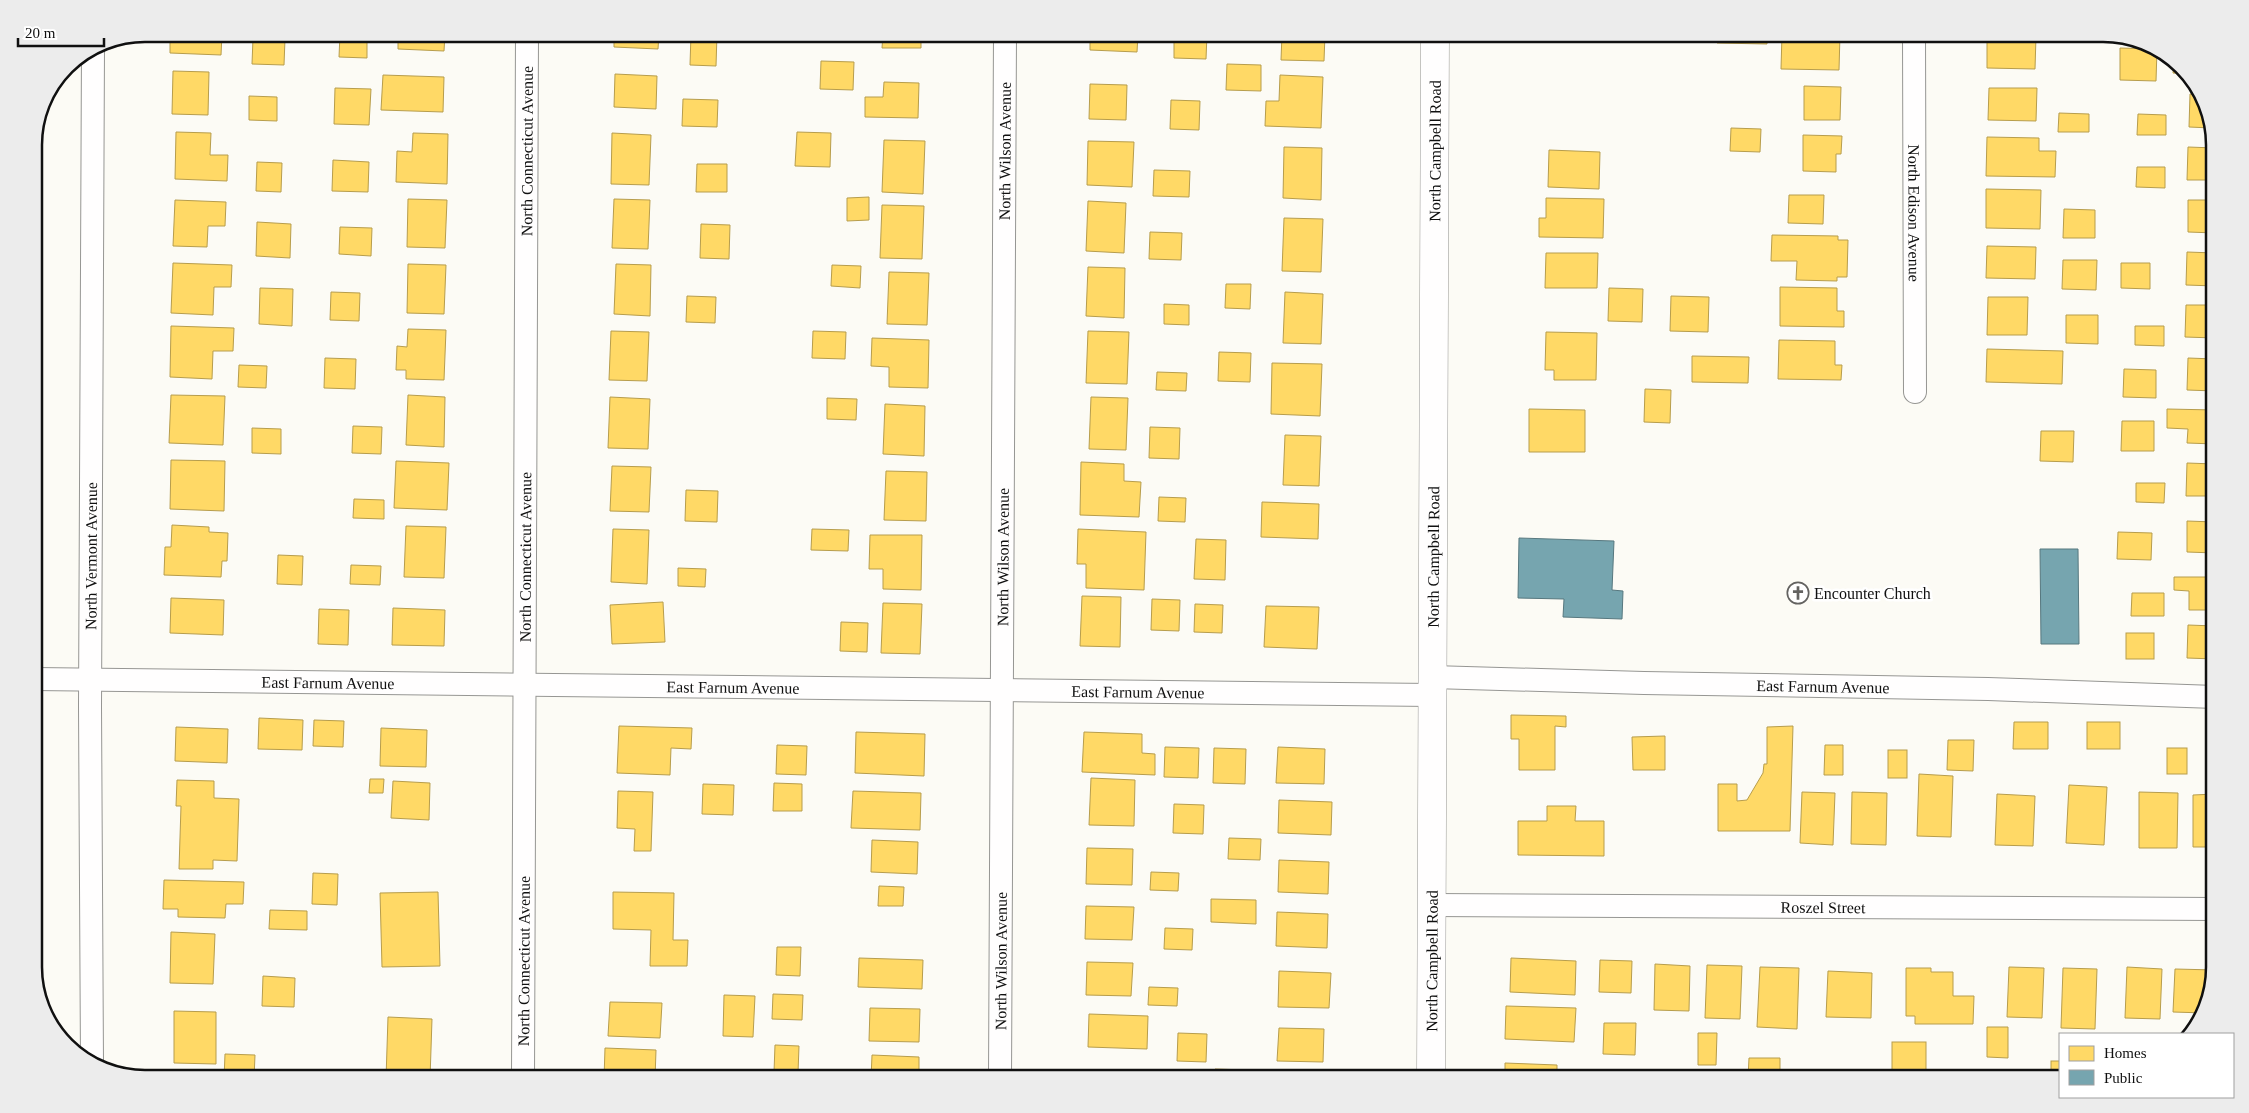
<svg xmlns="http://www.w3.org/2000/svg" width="2249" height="1113" font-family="'Times New Roman',serif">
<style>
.homes{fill:#ffd966;stroke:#b79d4c}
.public{fill:#76a5af;stroke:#57787f}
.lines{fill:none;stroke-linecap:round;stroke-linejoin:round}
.minor-casing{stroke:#969693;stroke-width:24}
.tertiary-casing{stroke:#969693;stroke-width:29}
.minor{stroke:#fffefe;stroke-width:22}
.tertiary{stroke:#fffefe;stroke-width:28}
.labels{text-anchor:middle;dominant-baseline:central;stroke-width:5;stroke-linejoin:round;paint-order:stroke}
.street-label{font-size:16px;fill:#101010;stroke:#fff}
.poi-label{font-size:16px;fill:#101010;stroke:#fff;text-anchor:start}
.rim{fill:none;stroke:#101010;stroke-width:2.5}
</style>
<rect width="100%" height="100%" fill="#fcfbf5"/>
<g class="homes">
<polygon points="170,34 222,34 221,55 170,53"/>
<polygon points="340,34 367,34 367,58 339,57"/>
<polygon points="398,34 445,34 444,51 398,49"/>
<polygon points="614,34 659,34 658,49 614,47"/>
<polygon points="691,34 717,34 716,66 690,65"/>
<polygon points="883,34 921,34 921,48 882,48"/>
<polygon points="1090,34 1138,34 1137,52 1090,50"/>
<polygon points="1174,34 1207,34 1206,59 1174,58"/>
<polygon points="1282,34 1325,34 1324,61 1281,60"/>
<polygon points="1717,34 1767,34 1767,44 1717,43"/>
<polygon points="1782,34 1840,34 1839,70 1781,69"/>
<polygon points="1987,35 2036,36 2035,69 1987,68"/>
<polygon points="253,38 285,39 284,65 252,64"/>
<polygon points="2120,48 2157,49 2156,81 2120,80"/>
<polygon points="821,61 854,62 853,90 820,89"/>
<polygon points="2174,63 2186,74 2173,73"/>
<polygon points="1227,64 1261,65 1261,91 1226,90"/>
<polygon points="173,71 209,72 208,115 172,114"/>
<polygon points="615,74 657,76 656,109 614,107"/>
<polygon points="383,75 444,77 443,112 381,110"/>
<polygon points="1280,75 1323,77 1321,128 1265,126 1266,101 1279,101"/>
<polygon points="884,82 919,83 918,118 865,117 865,97 883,97"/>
<polygon points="1090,84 1127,85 1126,120 1089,119"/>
<polygon points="1804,86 1841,87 1840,120 1804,120"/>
<polygon points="335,88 371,89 369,125 334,124"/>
<polygon points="1989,88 2037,88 2036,121 1988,120"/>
<polygon points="2190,94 2200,94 2211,128 2189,127"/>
<polygon points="249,96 277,97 277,121 249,120"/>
<polygon points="683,99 718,100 717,127 682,126"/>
<polygon points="1171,100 1200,101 1199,130 1170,129"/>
<polygon points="2059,113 2089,114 2089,132 2058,132"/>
<polygon points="2138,114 2166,115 2166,135 2137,135"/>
<polygon points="1731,128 1761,129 1760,152 1730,151"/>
<polygon points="176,132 211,133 210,155 228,155 227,181 175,179"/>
<polygon points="797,132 831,133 830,167 795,166"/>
<polygon points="413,133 448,134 447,184 396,182 397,151 412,152"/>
<polygon points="612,133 651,135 649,185 611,184"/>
<polygon points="1803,135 1842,136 1841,154 1836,154 1836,172 1803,171"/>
<polygon points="1987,137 2039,138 2039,151 2056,151 2055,177 1986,176"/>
<polygon points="884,140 925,141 923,194 882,192"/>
<polygon points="1088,141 1134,142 1132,187 1087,185"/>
<polygon points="1284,147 1322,148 1321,200 1283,198"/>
<polygon points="2188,147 2215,148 2215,180 2187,180"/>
<polygon points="1549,150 1600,152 1599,189 1548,187"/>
<polygon points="333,160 369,162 368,192 332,191"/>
<polygon points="257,162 282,163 281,192 256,191"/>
<polygon points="697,164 727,164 727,192 696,192"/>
<polygon points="2137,167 2165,167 2165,188 2136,187"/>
<polygon points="1154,170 1190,171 1189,197 1153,196"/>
<polygon points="1986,189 2041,190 2040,229 1986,228"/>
<polygon points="1789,195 1824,195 1823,224 1788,223"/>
<polygon points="869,197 869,220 847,221 847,198"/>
<polygon points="1546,198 1604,199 1603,238 1539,237 1539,218 1546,218"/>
<polygon points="408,199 447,200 445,248 407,247"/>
<polygon points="614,199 650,200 648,249 612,248"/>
<polygon points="175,200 226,202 225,226 208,226 207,247 173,246"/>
<polygon points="2188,200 2215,200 2215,233 2188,232"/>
<polygon points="1088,201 1126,203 1124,253 1086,251"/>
<polygon points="882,205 924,206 922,259 880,258"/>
<polygon points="2064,209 2095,210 2095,238 2063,238"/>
<polygon points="1284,218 1323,219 1321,272 1282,271"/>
<polygon points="257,222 291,224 290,258 256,256"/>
<polygon points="701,224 730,225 729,259 700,258"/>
<polygon points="340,227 372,228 371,256 339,254"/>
<polygon points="1150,232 1182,233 1181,260 1149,259"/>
<polygon points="1772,235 1838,236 1838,240 1848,240 1847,277 1837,277 1837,281 1796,280 1797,261 1771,261"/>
<polygon points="1987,246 2036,247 2035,279 1986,278"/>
<polygon points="2187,252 2215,253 2215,286 2186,285"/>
<polygon points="1546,253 1598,253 1597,288 1545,288"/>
<polygon points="2063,260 2097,260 2096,290 2062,289"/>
<polygon points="173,263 232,265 231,287 214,287 213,315 171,313"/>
<polygon points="2121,263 2150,263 2150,289 2121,288"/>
<polygon points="408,264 446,265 444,314 407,313"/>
<polygon points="616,264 651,265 650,316 614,314"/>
<polygon points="832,265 861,266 860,288 831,286"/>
<polygon points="1088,267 1125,268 1124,318 1086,316"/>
<polygon points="889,272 929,273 927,325 887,324"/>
<polygon points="1226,284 1251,284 1250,309 1225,308"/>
<polygon points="1780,287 1837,288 1837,311 1844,311 1844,327 1780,326"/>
<polygon points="260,288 293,289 292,326 259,324"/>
<polygon points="1609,288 1643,289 1642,322 1608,321"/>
<polygon points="331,292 360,293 359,321 330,320"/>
<polygon points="1285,292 1323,294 1321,344 1283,343"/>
<polygon points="687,296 716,297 715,323 686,322"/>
<polygon points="1671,296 1709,297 1708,332 1670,331"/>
<polygon points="1988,297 2028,297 2027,335 1987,335"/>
<polygon points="1164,304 1189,305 1189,325 1164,324"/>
<polygon points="2186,305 2215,305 2215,338 2185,337"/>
<polygon points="2066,315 2098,315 2098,344 2066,343"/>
<polygon points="171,326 234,328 233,351 213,351 212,379 170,377"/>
<polygon points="2135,326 2164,326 2164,346 2135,345"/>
<polygon points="408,329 446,330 444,380 406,379 406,370 396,370 397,346 407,347"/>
<polygon points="611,331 649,332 647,381 609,380"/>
<polygon points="813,331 846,332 845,359 812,358"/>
<polygon points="1088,331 1129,332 1127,384 1086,383"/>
<polygon points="1546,332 1597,333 1596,380 1554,380 1554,370 1545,370"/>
<polygon points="872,338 929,340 928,388 889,387 889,367 871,366"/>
<polygon points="1779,340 1835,341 1835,365 1842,365 1841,380 1778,379"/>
<polygon points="1987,349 2063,351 2062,384 1986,382"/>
<polygon points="1219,352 1251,353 1250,382 1218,381"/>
<polygon points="1692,356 1749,357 1748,383 1692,382"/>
<polygon points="325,358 356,359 355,389 324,388"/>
<polygon points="2188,358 2215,359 2215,391 2187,390"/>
<polygon points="1272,363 1322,364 1320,416 1271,414"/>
<polygon points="239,365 267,366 266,388 238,387"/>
<polygon points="2124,369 2156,370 2156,398 2123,397"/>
<polygon points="1157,372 1187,373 1186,391 1156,390"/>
<polygon points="1645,389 1671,390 1670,423 1644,422"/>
<polygon points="171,395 225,396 223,445 169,443"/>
<polygon points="408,395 445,397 444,447 406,445"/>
<polygon points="610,397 650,399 648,449 608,448"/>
<polygon points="1091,397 1128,398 1126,450 1089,449"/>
<polygon points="827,398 857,399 856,420 827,419"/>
<polygon points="885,404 925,406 924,456 883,454"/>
<polygon points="1529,409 1585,410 1585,452 1529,452"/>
<polygon points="2167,409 2215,410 2215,444 2187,443 2188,429 2167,428"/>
<polygon points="2122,421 2154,421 2154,451 2121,451"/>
<polygon points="353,426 382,427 381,454 352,453"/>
<polygon points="1150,427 1180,428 1179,459 1149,458"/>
<polygon points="252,428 281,429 281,454 252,453"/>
<polygon points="2041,431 2074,431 2073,462 2040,461"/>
<polygon points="1285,435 1321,436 1319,486 1283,485"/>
<polygon points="171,460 225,461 224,511 170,509"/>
<polygon points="396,461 449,463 447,510 394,508"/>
<polygon points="1081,462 1124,464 1124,481 1141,482 1139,517 1080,515"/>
<polygon points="2187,463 2215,464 2215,496 2186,496"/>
<polygon points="612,466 651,467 649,512 610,511"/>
<polygon points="886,471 927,472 926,521 884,520"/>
<polygon points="2136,483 2165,483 2164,503 2136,502"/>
<polygon points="686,490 718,491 717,522 685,521"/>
<polygon points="1159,497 1186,498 1185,522 1158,521"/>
<polygon points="354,499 384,500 384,519 353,518"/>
<polygon points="1262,502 1319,504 1318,539 1261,537"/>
<polygon points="2187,521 2215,522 2215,553 2187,552"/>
<polygon points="172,525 209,527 209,532 228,533 227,561 222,561 221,577 164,575 165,547 171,547"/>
<polygon points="406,526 446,527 444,578 404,577"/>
<polygon points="613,529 649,530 647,584 611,582"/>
<polygon points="812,529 849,530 848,551 811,550"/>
<polygon points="1078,529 1146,532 1144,590 1086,588 1086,564 1077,564"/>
<polygon points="2118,532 2152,533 2151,560 2117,559"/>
<polygon points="870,535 922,535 921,590 883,589 883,569 869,569"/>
<polygon points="1196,539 1226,540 1225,580 1194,579"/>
<polygon points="278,555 303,556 302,585 277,584"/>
<polygon points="351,565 381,566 380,585 350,584"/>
<polygon points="678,568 706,569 705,587 678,586"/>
<polygon points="2174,577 2215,577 2215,610 2189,610 2189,591 2174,590"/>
<polygon points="2132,593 2164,593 2164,616 2131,616"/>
<polygon points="1082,596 1121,597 1120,647 1080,646"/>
<polygon points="171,598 224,600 223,635 170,633"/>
<polygon points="1152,599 1180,600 1179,631 1151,630"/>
<polygon points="663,602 665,642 612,644 610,605"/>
<polygon points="883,603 922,604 920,654 881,653"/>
<polygon points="1195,604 1223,605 1222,633 1194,632"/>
<polygon points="1266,606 1319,607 1317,649 1264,647"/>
<polygon points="393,608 445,610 444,646 392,645"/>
<polygon points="319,609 349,610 348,645 318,644"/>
<polygon points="841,622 868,623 867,652 840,651"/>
<polygon points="2188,625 2215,626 2215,659 2187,658"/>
<rect x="2126" y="633" width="28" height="26"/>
<polygon points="1511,715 1566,716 1566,727 1555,726 1555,770 1519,770 1519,739 1511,739"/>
<polygon points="259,718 303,720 302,750 258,749"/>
<polygon points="314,720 344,721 343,747 313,746"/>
<polygon points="2014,722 2048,722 2048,749 2013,749"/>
<rect x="2087" y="722" width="33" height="27"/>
<polygon points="619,726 692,728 691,749 671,748 670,775 617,773"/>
<polygon points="1793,726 1790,831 1718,831 1718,784 1737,784 1737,801 1747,800 1763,773 1764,764 1767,764 1767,727"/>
<polygon points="176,727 228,729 227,763 175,761"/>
<polygon points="381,728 427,730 426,767 380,766"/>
<polygon points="856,732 925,734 924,776 855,773"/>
<polygon points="1084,732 1142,734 1142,753 1155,754 1155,775 1082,772"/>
<polygon points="1665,736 1665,770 1633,770 1632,737"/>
<polygon points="1948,740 1974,740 1973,771 1947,770"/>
<polygon points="777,745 807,746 806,775 776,774"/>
<polygon points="1825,745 1843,745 1843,775 1824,775"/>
<polygon points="1165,747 1199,748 1198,778 1164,777"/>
<polygon points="1278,747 1325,749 1324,784 1276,783"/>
<polygon points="1214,748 1246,749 1245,784 1213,783"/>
<rect x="2167" y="748" width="20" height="26"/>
<rect x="1888" y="750" width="19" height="28"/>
<polygon points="1919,774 1953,776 1951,837 1917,836"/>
<polygon points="1091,778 1135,780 1134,826 1089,825"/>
<polygon points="370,779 384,779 383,793 369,793"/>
<polygon points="177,780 214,781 214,798 239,799 237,861 213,860 213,869 179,869 181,806 176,806"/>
<polygon points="393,781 430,783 429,820 391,818"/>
<polygon points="774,783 802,784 802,811 773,811"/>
<polygon points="703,784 734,785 733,815 702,814"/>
<polygon points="2069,785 2107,787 2104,845 2066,843"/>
<polygon points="618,791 653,792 651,851 634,851 635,829 617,828"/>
<polygon points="853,791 921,793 920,830 851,828"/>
<polygon points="1802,792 1835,793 1833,845 1800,843"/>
<polygon points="1852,792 1887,793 1886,845 1851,844"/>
<polygon points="2139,792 2178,793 2177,848 2139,848"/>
<polygon points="1997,794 2035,796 2033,846 1995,845"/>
<polygon points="2215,794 2215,847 2193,847 2193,795"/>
<polygon points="1279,800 1332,802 1331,835 1278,833"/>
<polygon points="1174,804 1204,805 1203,834 1173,833"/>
<polygon points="1547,806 1576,806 1575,821 1604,821 1604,856 1518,855 1518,821 1547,821"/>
<polygon points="1229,838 1261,839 1260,860 1228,859"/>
<polygon points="872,840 918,842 917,874 871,872"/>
<polygon points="1087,848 1133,849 1132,885 1086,884"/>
<polygon points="1279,860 1329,862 1328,894 1278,892"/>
<polygon points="1151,872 1179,873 1178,891 1150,890"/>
<polygon points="313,873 338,874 337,905 312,904"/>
<polygon points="164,880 244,882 243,904 226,904 225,918 178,917 178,909 163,909"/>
<polygon points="879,886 904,887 903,906 878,906"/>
<polygon points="438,892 440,966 382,967 380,893"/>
<polygon points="613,892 674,893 673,940 688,940 687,966 650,966 651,930 613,929"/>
<polygon points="1211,899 1256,900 1256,924 1211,922"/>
<polygon points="1086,906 1134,907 1132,940 1085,939"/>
<polygon points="270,910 307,911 307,930 269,929"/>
<polygon points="1277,912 1328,914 1327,948 1276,946"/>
<polygon points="1165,928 1193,929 1192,950 1164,949"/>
<polygon points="171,932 215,934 213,984 170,983"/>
<polygon points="777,947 801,947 800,976 776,975"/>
<polygon points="859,958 923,960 922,989 858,987"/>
<polygon points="1511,958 1576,961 1575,995 1510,992"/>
<polygon points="1600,960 1632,961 1631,993 1599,992"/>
<polygon points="1087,962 1133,963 1131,996 1086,995"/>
<polygon points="1655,964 1690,966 1689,1011 1654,1010"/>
<polygon points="1707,965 1742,966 1740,1019 1705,1018"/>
<polygon points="1760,967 1799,968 1797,1029 1757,1027"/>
<polygon points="2009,967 2044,968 2042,1018 2007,1017"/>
<polygon points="2127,967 2162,969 2160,1019 2125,1018"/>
<polygon points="1906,968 1931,968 1931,972 1953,972 1953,996 1974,996 1973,1024 1915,1024 1915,1016 1906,1016"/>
<polygon points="2063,968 2097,969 2095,1029 2061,1028"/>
<polygon points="2175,969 2215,970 2205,1013 2173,1012"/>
<polygon points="1279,971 1331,973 1329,1008 1278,1007"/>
<polygon points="1828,971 1872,973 1871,1018 1826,1017"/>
<polygon points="263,976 295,978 294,1007 262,1006"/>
<polygon points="1149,987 1178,988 1177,1006 1148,1005"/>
<polygon points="773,994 803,995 802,1020 772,1019"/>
<polygon points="724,995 755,996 753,1037 723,1036"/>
<polygon points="610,1002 662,1003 660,1038 608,1036"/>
<polygon points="1506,1006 1576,1008 1574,1042 1505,1039"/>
<polygon points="870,1008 920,1009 919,1042 869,1041"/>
<polygon points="174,1011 216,1012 216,1064 174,1063"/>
<polygon points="1089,1014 1148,1016 1147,1049 1088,1047"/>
<polygon points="388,1017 432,1019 430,1079 386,1079"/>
<polygon points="1604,1023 1636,1023 1635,1055 1603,1054"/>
<polygon points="1987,1027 2008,1027 2008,1058 1987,1057"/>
<polygon points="1279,1028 1324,1029 1323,1062 1277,1061"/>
<polygon points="1178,1033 1207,1034 1206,1062 1177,1061"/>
<polygon points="1698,1033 1717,1033 1716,1065 1698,1065"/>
<rect x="1892" y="1042" width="34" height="37"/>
<polygon points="775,1045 799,1046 798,1073 774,1072"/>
<polygon points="605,1048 656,1050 655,1079 604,1079"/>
<polygon points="225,1054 255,1055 254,1079 224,1079"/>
<polygon points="872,1055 919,1057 919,1079 871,1079"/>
<polygon points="1749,1058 1780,1058 1780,1079 1748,1079"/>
<rect x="2051" y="1061" width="9" height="18"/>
<polygon points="1505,1063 1557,1065 1557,1079 1505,1079"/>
<polygon points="1215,1069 1247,1070 1246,1079 1215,1079"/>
<polygon points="1086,1075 1137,1077 1137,1079 1086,1079"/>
<polygon points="1802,1075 1839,1076 1839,1079 1802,1079"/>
<rect x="1644" y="1076" width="29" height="3"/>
</g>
<g class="public">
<polygon points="1519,538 1614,541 1612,590 1623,591 1622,619 1563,617 1564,599 1518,598"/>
<polygon points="2040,549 2078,549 2079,644 2041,644"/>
</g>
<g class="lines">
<g class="minor-casing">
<g id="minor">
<path id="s1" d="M1914 34 1915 392"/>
<path id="s2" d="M1432 677 1644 683 1988 689 2215 697"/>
<path id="s3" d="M34 679 1432 695"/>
<path id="s4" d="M1432 905 2215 909"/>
<path id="s5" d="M92 1064 90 706 93 48"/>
<path id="s6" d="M523 1079 527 34"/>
<path id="s7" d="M1000 1079 1005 34"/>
</g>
</g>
<g class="tertiary-casing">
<g id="tertiary">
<path id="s8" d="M1431 1079 1435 34"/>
</g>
</g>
<use href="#minor" class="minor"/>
<use href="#tertiary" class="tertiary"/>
</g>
<defs>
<g id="church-ring" transform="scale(1.125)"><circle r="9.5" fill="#fff" stroke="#636260" stroke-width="1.5"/><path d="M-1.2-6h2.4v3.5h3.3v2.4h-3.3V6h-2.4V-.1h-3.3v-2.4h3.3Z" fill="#636260"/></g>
</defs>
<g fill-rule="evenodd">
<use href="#church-ring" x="1798" y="593"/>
</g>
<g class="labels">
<g class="street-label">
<text stroke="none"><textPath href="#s6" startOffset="928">North Connecticut Avenue</textPath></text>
<text stroke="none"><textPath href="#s7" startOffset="928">North Wilson Avenue</textPath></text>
<text stroke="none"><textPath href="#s8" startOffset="928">North Campbell Road</textPath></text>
<text stroke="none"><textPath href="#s1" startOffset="179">North Edison Avenue</textPath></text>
<text stroke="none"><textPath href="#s5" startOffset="508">North Vermont Avenue</textPath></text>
<text stroke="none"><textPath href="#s7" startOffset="522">North Wilson Avenue</textPath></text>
<text stroke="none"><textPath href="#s8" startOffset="522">North Campbell Road</textPath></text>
<text stroke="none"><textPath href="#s6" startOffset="522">North Connecticut Avenue</textPath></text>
<text stroke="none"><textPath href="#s3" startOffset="294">East Farnum Avenue</textPath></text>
<text stroke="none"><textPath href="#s3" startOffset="699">East Farnum Avenue</textPath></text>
<text stroke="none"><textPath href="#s2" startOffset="391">East Farnum Avenue</textPath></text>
<text stroke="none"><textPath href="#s3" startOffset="1104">East Farnum Avenue</textPath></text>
<text stroke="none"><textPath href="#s4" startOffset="391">Roszel Street</textPath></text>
<text stroke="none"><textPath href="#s6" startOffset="118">North Connecticut Avenue</textPath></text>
<text stroke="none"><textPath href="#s7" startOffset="118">North Wilson Avenue</textPath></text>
<text stroke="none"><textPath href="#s8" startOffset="118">North Campbell Road</textPath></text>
</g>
<g class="poi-label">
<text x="1814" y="593">Encounter Church</text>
</g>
</g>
<path d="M0 0H2249V1113H0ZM145 42H2103A103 103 0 0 1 2206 145V967A103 103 0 0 1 2103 1070H145A103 103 0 0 1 42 967V145A103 103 0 0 1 145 42Z" fill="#ececec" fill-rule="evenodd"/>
<path class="rim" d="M145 42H2103A103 103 0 0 1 2206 145V967A103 103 0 0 1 2103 1070H145A103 103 0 0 1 42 967V145A103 103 0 0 1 145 42Z"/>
<rect x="2059" y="1033" width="175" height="65" fill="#ffffff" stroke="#9f9f9f"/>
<rect x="2069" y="1046" width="25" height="15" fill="#ffd966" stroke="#9f9f9f"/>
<text x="2104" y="1058" font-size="15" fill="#101010">Homes</text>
<rect x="2069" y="1070" width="25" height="15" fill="#76a5af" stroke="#9f9f9f"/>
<text x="2104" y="1083" font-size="15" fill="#101010">Public</text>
<path d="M18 38v8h86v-8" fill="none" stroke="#101010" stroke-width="2.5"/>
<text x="25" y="38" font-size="15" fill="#101010" stroke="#ffffff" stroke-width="4" paint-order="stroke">20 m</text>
</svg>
